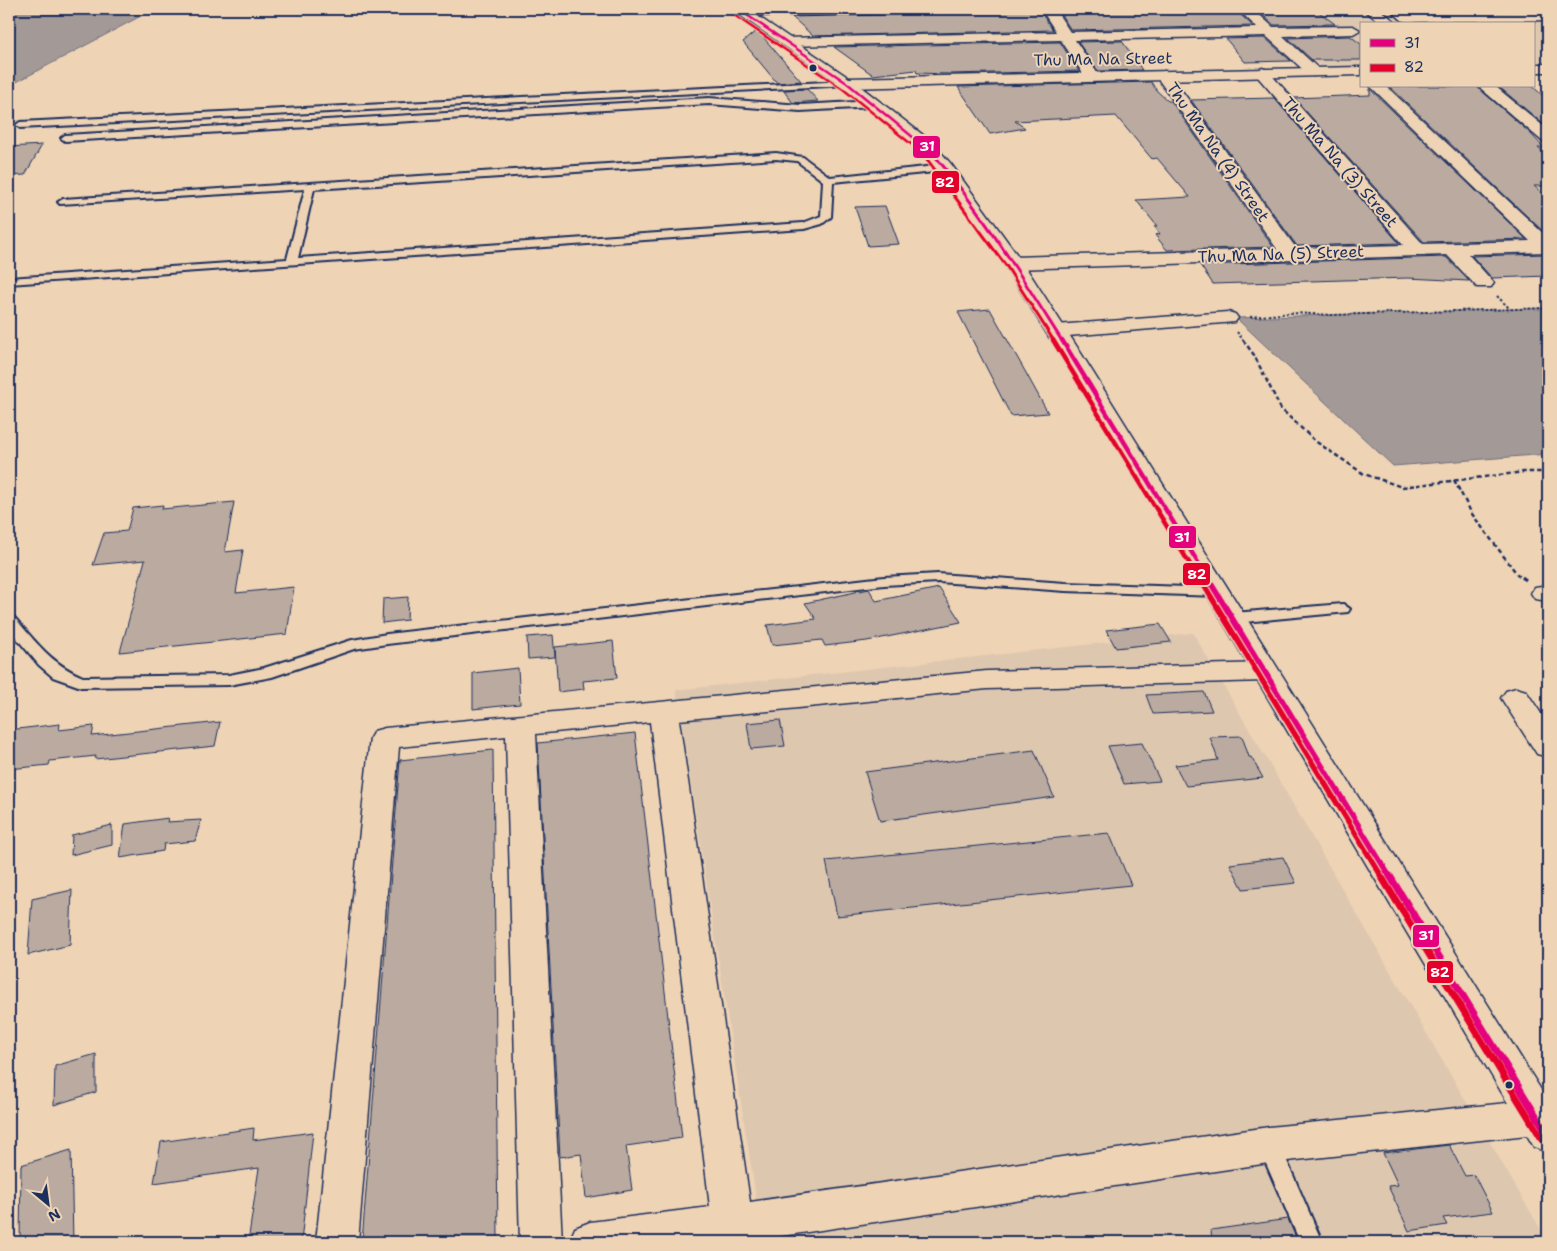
<svg xmlns="http://www.w3.org/2000/svg" width="1557" height="1251" font-family="'Shantell Sans',sans-serif">
<style>
.built{fill:#dec7af}
.water{fill:#a39996;stroke:#6d6f80}
.building{fill:#baaaa0;stroke:#1b2f5e}
.lines{fill:none;stroke-linecap:round;stroke-linejoin:round}
.lane-casing{stroke:#1b2f5e;stroke-width:4}
.street-casing{stroke:#1b2f5e;stroke-width:3}
.secondary-casing{stroke:#1b2f5e;stroke-width:3}
.primary-casing{stroke:#1b2f5e;stroke-width:3}
.path-far2{stroke:#1b2f5e;stroke-width:2;stroke-dasharray:2.5 2;stroke-linecap:butt}
.path-far1{stroke:#1b2f5e;stroke-width:2.5;stroke-dasharray:4.5 3;stroke-linecap:butt}
.path{stroke:#1b2f5e;stroke-width:3;stroke-dasharray:5.5 4;stroke-linecap:butt}
.lane{fill:#eed3b5;fill-rule:evenodd}
.street{fill:#eed3b5;fill-rule:evenodd}
.secondary{fill:#eed3b5;fill-rule:evenodd}
.primary{fill:#eed3b5;fill-rule:evenodd}
.bus-1-far4-casing{stroke:#eed3b5;stroke-width:4.5}
.bus-1-far3-casing{stroke:#eed3b5;stroke-width:5.5}
.bus-1-far2-casing{stroke:#eed3b5;stroke-width:8}
.bus-1-far1-casing{stroke:#eed3b5;stroke-width:9}
.bus-1-casing{stroke:#eed3b5;stroke-width:11}
.bus-2-far4-casing{stroke:#eed3b5;stroke-width:4.5}
.bus-2-far3-casing{stroke:#eed3b5;stroke-width:5.5}
.bus-2-far2-casing{stroke:#eed3b5;stroke-width:8}
.bus-2-far1-casing{stroke:#eed3b5;stroke-width:9}
.bus-2-casing{stroke:#eed3b5;stroke-width:11}
.bus-1-far4{stroke:#e5007d;stroke-width:2.5}
.bus-1-far3{stroke:#e5007d;stroke-width:3}
.bus-1-far2{stroke:#e5007d;stroke-width:4.5}
.bus-1-far1{stroke:#e5007d;stroke-width:5.5}
.bus-1{stroke:#e5007d;stroke-width:7}
.bus-2-far4{stroke:#e4002b;stroke-width:2.5}
.bus-2-far3{stroke:#e4002b;stroke-width:3}
.bus-2-far2{stroke:#e4002b;stroke-width:4.5}
.bus-2-far1{stroke:#e4002b;stroke-width:5.5}
.bus-2{stroke:#e4002b;stroke-width:7}
.bus-dot{fill:#1b2f5e;stroke:#eed3b5;stroke-width:2}
.labels{text-anchor:middle;dominant-baseline:central;stroke-width:4;stroke-linejoin:round;paint-order:stroke}
.far-street-label{font-size:16px;fill:#1b2f5e;stroke:#eed3b5}
.line-badge{stroke:#eed3b5;stroke-width:2}
.badge-label{font-size:14px;text-anchor:middle;font-weight:bold;fill:#fff}
</style>
<rect width="100%" height="100%" fill="#eed3b5"/>
<filter id="ink" filterUnits="userSpaceOnUse"><feTurbulence type="fractalNoise" baseFrequency=".02" numOctaves="2"/><feDisplacementMap in="SourceGraphic" scale="10" xChannelSelector="R" yChannelSelector="G"/><feConvolveMatrix kernelMatrix="1 2 1 2 8 2 1 2 1" color-interpolation-filters="sRGB"/></filter>
<g filter="url(#ink)">
<g class="built">
<polygon points="1254,9 1388,9 1404,22 1548,19 1548,62 1533,62 1533,24 1361,24 1361,66 1321,67 1274,28"/>
<polygon points="1193,633 1548,1242 763,1242 676,690"/>
</g>
<g class="water">
<polygon points="9,9 154,9 9,86"/>
<polygon points="1548,308 1548,454 1393,466 1236,318"/>
</g>
<g class="building">
<polygon points="1234,9 1253,26 1071,30 1058,10"/>
<polygon points="1256,9 1315,9 1335,24 1274,25"/>
<polygon points="1002,10 1039,10 1053,30 813,36 792,17 964,13"/>
<polygon points="757,30 801,81 777,83 743,42"/>
<polygon points="1350,36 1361,44 1361,60 1312,60 1288,38"/>
<polygon points="1265,38 1291,61 1245,62 1226,39"/>
<polygon points="1122,41 1142,70 1098,71 1078,42"/>
<polygon points="1060,42 1079,71 949,74 917,73 916,70 873,75 834,47"/>
<polygon points="1151,82 1157,91 1168,101 1171,101 1273,247 1167,250 1155,235 1160,234 1154,226 1157,226 1136,200 1190,197 1157,158 1152,159 1116,116 1015,121 1025,128 990,134 958,87"/>
<polygon points="1389,86 1476,86 1530,133 1544,148 1538,148 1547,155 1542,155 1548,160 1548,186 1534,186 1548,198 1548,236"/>
<polygon points="1498,86 1532,86 1548,100 1548,128"/>
<polygon points="807,89 818,101 793,103 783,90"/>
<polygon points="1370,89 1526,239 1424,242 1294,98 1370,95"/>
<polygon points="1274,98 1399,243 1297,246 1191,100"/>
<polygon points="42,145 25,175 9,176 9,147"/>
<polygon points="885,206 899,244 868,246 855,207"/>
<polygon points="1548,254 1548,276 1492,278 1472,256"/>
<polygon points="1446,257 1469,281 1408,278 1213,284 1200,265"/>
<polygon points="990,309 1026,373 1048,413 1011,416 958,312"/>
<polygon points="234,502 225,552 243,550 236,593 294,587 287,634 120,652 145,560 93,565 104,533 127,531 133,508 163,505 162,509"/>
<polygon points="939,588 961,622 867,641 825,646 822,640 772,645 767,625 816,619 805,603 869,589 876,601"/>
<polygon points="408,597 407,620 382,623 383,599"/>
<polygon points="1160,624 1171,642 1116,648 1106,630"/>
<polygon points="553,635 555,657 528,659 527,637"/>
<polygon points="613,641 617,678 583,681 584,689 558,692 555,647"/>
<polygon points="518,668 520,704 473,709 473,673"/>
<polygon points="1204,692 1212,711 1153,714 1146,695"/>
<polygon points="780,720 785,746 751,749 747,723"/>
<polygon points="220,722 215,746 95,759 96,756 50,761 49,765 9,769 9,730 60,724 59,730 94,726 92,736"/>
<polygon points="635,733 682,1138 626,1146 632,1190 586,1198 581,1154 560,1157 538,743"/>
<polygon points="1242,736 1249,757 1251,757 1263,778 1186,786 1175,765 1218,760 1210,737"/>
<polygon points="1142,743 1160,781 1124,784 1108,746"/>
<polygon points="493,750 498,1239 476,1242 362,1242 400,760"/>
<polygon points="1034,750 1054,797 880,821 865,772"/>
<polygon points="168,818 167,822 201,820 195,841 164,844 163,851 120,858 125,824"/>
<polygon points="112,825 112,845 71,855 72,835"/>
<polygon points="1109,833 1131,885 837,916 826,861"/>
<polygon points="1283,857 1296,883 1243,889 1230,864"/>
<polygon points="72,890 70,945 28,955 32,899"/>
<polygon points="96,1054 96,1092 54,1105 55,1066"/>
<polygon points="254,1128 253,1140 313,1132 301,1242 248,1242 259,1168 154,1183 161,1142"/>
<polygon points="1449,1145 1465,1176 1474,1175 1493,1212 1443,1218 1447,1225 1409,1231 1388,1186 1398,1185 1383,1153"/>
<polygon points="71,1150 73,1242 20,1242 21,1165"/>
<polygon points="1288,1219 1298,1242 1212,1242 1211,1230"/>
</g>
<g class="lines">
<g class="lane-casing">
<g id="lane">
<polygon points="847,81 851,83 850,85 20,128 16,125 20,122"/>
<polygon points="709,98 800,105 874,101 878,104 874,107 800,111 709,104 65,141 61,138 65,135"/>
<path d="M776 153 803 157 830 177 945 165 950 168 945 171 833 182 831 217 822 224 804 229 9 284V278L287 259 305 189 60 204 58 202 63 199ZM776 159 797 161 823 181 821 216 803 223 298 258 314 189Z"/>
<path d="M938 574 1065 583 1218 588 1225 592 1218 596 1065 591 938 582 884 585 387 644 354 649 272 677 229 685 81 687 53 677 39 665 9 629V615L14 617C36 642 51 664 83 677L229 675 264 668 352 640 387 634 884 577Z"/>
<polygon points="1343,604 1350,609 1348,612 1234,623 1227,618 1234,613"/>
<polygon points="1269,1135 1277,1138 1322,1242 1300,1242 1258,1145 1261,1138"/>
</g>
</g>
<g class="street-casing">
<g id="street">
<polygon points="738,9 911,9 904,13 743,16 738,15 736,12"/>
<polygon points="1041,9 1055,9 1070,32 1257,28 1238,9 1253,9 1273,27 1353,26 1360,30 1353,34 1283,36 1319,69 1321,72 1314,76 1309,75 1266,36 1075,40 1100,77 1092,82 1087,80 1061,40 785,46 778,42 785,38 1056,32"/>
<polygon points="1363,9 1379,9 1398,24 1382,24"/>
<polygon points="1389,9 1404,9 1411,14 1548,12 1548,20 1408,22 1403,21"/>
<polygon points="1262,68 1267,70 1423,244 1530,241 1370,86 1386,86 1548,238 1548,252 1468,254 1494,283 1491,287 1477,287 1447,255 1013,269 1006,267 1003,263 1006,259 1013,257 1277,249 1156,76 1164,71 1169,73 1296,248 1403,245 1257,76 1254,73"/>
<polygon points="1478,86 1495,86 1548,130 1548,143 1542,141"/>
<polygon points="1228,312 1235,314 1238,318 1235,322 1056,337 1049,335 1046,331 1049,327 1056,325"/>
<polygon points="1548,585 1548,601 1535,599 1531,593 1535,587"/>
<polygon points="1265,663 1275,665 1279,672 1275,679 1265,681 987,689 679,720 750,1202 1269,1127 1537,1100 1548,1104 1548,1130 1537,1134 1269,1163 755,1240 756,1242 569,1242 575,1228 590,1222 710,1207 650,722 536,734 562,1242 520,1242 506,736 399,747 358,1242 316,1242 370,738 374,731 385,728 987,671"/>
<polygon points="1516,688 1526,691 1548,724 1548,757 1537,754 1501,698 1506,691"/>
</g>
</g>
<g class="secondary-casing">
<g id="secondary">
<rect x="1533" y="64" width="15" height="8"/>
<polygon points="1361,67 1361,75 847,88 839,83 847,78"/>
</g>
</g>
<g class="primary-casing">
<polygon id="primary" points="731,9 747,9 852,80 932,142 951,164 1023,263 1079,350 1548,1101 1548,1152 1534,1147 1205,592 1057,350 1004,264 939,172 920,150 842,86"/>
</g>
<g class="path-far2">
<polyline points="1497,296 1510,309"/>
<polyline points="1250,317 1292,313 1333,315 1548,308"/>
<polyline points="1237,332 1244,341"/>
</g>
<g class="path-far1">
<polyline points="1243,340 1254,355 1281,409 1315,441 1364,474 1402,487 1524,472 1548,472"/>
<polyline points="1454,480 1472,514 1517,574 1524,579"/>
</g>
<polyline class="path" points="1522,577 1526,580"/>
<use href="#lane" class="lane"/>
<use href="#street" class="street"/>
<use href="#secondary" class="secondary"/>
<use href="#primary" class="primary"/>
<g class="bus-1-far4-casing">
<polyline id="bus-1-far4" points="738,9 847,83 931,152"/>
</g>
<g class="bus-1-far3-casing">
<path id="bus-1-far3" d="M930 150C980 209 1021 276 1062 341"/>
</g>
<g class="bus-1-far2-casing">
<polyline id="bus-1-far2" points="1062,340 1208,579"/>
</g>
<g class="bus-1-far1-casing">
<polyline id="bus-1-far1" points="1207,577 1390,877"/>
</g>
<g class="bus-1-casing">
<polyline id="bus-1" points="1390,876 1548,1135"/>
</g>
<g class="bus-2-far4-casing">
<polyline id="bus-2-far4" points="734,15 843,89 921,152"/>
</g>
<g class="bus-2-far3-casing">
<polyline id="bus-2-far3" points="920,150 1007,267 1054,341"/>
</g>
<g class="bus-2-far2-casing">
<polyline id="bus-2-far2" points="1053,340 1199,579"/>
</g>
<g class="bus-2-far1-casing">
<polyline id="bus-2-far1" points="1199,577 1382,877"/>
</g>
<g class="bus-2-casing">
<polyline id="bus-2" points="1381,876 1542,1139"/>
</g>
<use href="#bus-1-far4" class="bus-1-far4"/>
<use href="#bus-1-far3" class="bus-1-far3"/>
<use href="#bus-1-far2" class="bus-1-far2"/>
<use href="#bus-1-far1" class="bus-1-far1"/>
<use href="#bus-1" class="bus-1"/>
<use href="#bus-2-far4" class="bus-2-far4"/>
<use href="#bus-2-far3" class="bus-2-far3"/>
<use href="#bus-2-far2" class="bus-2-far2"/>
<use href="#bus-2-far1" class="bus-2-far1"/>
<use href="#bus-2" class="bus-2"/>
</g>
</g>
<g class="bus-dot">
<circle cx="813" cy="68" r="4.5"/>
<circle cx="1509" cy="1085" r="4.5"/>
</g>
<g class="labels">
<g class="far-street-label">
<text transform="translate(1103 59) rotate(-1)">Thu Ma Na Street</text>
<text transform="translate(1218 152) rotate(55)">Thu Ma Na (4) Street</text>
<text transform="translate(1340 162) rotate(49)">Thu Ma Na (3) Street</text>
<text transform="translate(1281 254) rotate(-2)">Thu Ma Na (5) Street</text>
</g>
</g>
<g class="line-badge">
<rect x="912" y="135" width="29" height="24" rx="5" fill="#e5007d"/>
<rect x="931" y="170" width="29" height="24" rx="5" fill="#e4002b"/>
<rect x="1168" y="525" width="29" height="24" rx="5" fill="#e5007d"/>
<rect x="1182" y="562" width="29" height="24" rx="5" fill="#e4002b"/>
<rect x="1412" y="924" width="28" height="24" rx="5" fill="#e5007d"/>
<rect x="1426" y="960" width="28" height="24" rx="5" fill="#e4002b"/>
</g>
<g class="badge-label">
<text x="927" y="151">31</text>
<text x="945" y="187">82</text>
<text x="1182" y="542">31</text>
<text x="1197" y="579">82</text>
<text x="1426" y="940">31</text>
<text x="1440" y="977">82</text>
</g>
<rect width="1557" height="1251" fill="none" stroke="#eed3b5" stroke-width="30"/>
<rect x="15" y="15" width="1527" height="1221" fill="none" stroke="#1b2f5e" stroke-width="2" filter="url(#ink)"/>
<rect x="1360" y="22" width="175" height="65" fill="#eed3b5" stroke="#9a9192"/>
<rect x="1370" y="39" width="25" height="8" fill="#e5007d" stroke="#9a9192"/>
<text x="1404" y="48" font-size="15" fill="#1b2f5e">31</text>
<rect x="1370" y="64" width="25" height="8" fill="#e4002b" stroke="#9a9192"/>
<text x="1404" y="72" font-size="15" fill="#1b2f5e">82</text>
<g transform="translate(48 1204) rotate(151)" stroke="#eed3b5" stroke-width="4" paint-order="stroke">
<path d="M0-4L9 19L0 12L-9 19Z" fill="#1b2f5e"/>
<text y="-8" font-size="14" font-weight="bold" text-anchor="middle" fill="#1b2f5e">N</text>
</g>
</svg>
